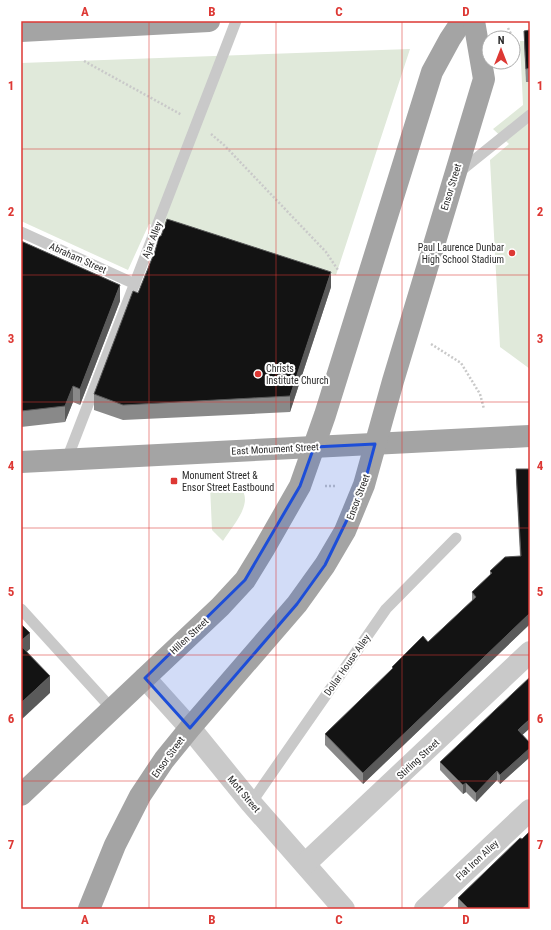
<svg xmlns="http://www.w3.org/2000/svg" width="551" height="930" font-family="'Roboto Condensed',sans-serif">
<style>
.green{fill:#e0e9da}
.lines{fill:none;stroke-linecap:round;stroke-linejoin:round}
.path{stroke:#c9c9c9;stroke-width:2.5;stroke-dasharray:2 2;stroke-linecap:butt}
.lane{stroke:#c9c9c9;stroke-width:11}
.street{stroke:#c9c9c9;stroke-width:22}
.primary{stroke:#a4a4a4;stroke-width:22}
.wall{fill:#898989}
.shaded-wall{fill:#5a5a5a}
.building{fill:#131313;stroke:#5a5a5a}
.marked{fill:#1d4ed8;fill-opacity:0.2;stroke:#1d4ed8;stroke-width:3;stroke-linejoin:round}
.grid{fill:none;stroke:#dd3834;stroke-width:1;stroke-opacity:0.55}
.poi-dot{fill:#dd3834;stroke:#fff;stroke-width:1.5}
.labels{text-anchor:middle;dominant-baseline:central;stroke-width:4;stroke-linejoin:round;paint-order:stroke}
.street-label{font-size:10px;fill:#2c2c2c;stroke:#fff}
.poi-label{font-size:10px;fill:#2c2c2c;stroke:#fff;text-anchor:start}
.neatline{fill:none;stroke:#dd3834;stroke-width:1.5}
.grid-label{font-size:13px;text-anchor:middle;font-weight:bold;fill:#dd3834}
</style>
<rect width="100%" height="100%" fill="#fff"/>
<g class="green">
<polygon points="520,41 530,41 530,369 500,347 490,160 509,144 493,129 523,105"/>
<polygon points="410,49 336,275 149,224 128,270 21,221 21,63"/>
<path d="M210 486 240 487C255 503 232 526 223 541L212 530Z"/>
</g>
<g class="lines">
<g class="path">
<polyline points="508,28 513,38"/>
<polyline points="84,61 182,115"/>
<polyline points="211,134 224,145 326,252 338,270"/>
<polyline points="431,344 461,363 480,394 484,409"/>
<polyline points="325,486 336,486"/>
</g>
<g class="lane">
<polyline points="458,173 530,115"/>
<polyline points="21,232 135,284"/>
<polyline points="67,459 236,21"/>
<polyline points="21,609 112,709"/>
<polyline points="251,803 386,609 456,538"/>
</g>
<g class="street">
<polyline points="145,678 190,728 251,803 344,909"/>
<polyline points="305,864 530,652"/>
<polyline points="425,909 530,810"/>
</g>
<g class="primary">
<polyline points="21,31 209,21"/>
<polyline points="21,462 530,436"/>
<polyline points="21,795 220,607 245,580 264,549 300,486 325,415 432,72 450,39 462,21"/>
<polyline points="89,909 115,845 140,796 164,760 190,728 297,604 325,565 345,531 364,485 393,381 484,79 474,21"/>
</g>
</g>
<g class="wall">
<polygon points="530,30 530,82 526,82 524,44 524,31"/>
<polygon points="21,241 120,301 80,405 73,402 65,422 21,427"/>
<polygon points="331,287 290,412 123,420 94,410 94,394 138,293"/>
<polygon points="516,469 530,624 363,784 325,745 325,734 392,670 392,667 428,642 472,601 472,592 490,575 490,571 520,556 516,480"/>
<polygon points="530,728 522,735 530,743 530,757 500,784 497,780 476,802 466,792 463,794 440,770 440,762"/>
<polygon points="522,839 530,909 459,909 458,908 458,898"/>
</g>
<g class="shaded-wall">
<polygon points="331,272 331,287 290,412 290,396"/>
<polygon points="120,285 120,301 80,405 80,389"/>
<polygon points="73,386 73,402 65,422 65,406"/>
<polygon points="530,613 530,624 363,784 363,773"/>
<polygon points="30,633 30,649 21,657 21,641"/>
<polygon points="50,676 50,693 21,720 21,703"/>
<polygon points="530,719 530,728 518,739 518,730"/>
<polygon points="530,748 530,757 500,784 500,775"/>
<polygon points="497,771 497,780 476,802 476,793"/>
<polygon points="466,783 466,792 463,794 463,785"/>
</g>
<g class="building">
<polygon points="530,30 530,68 526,69 524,31"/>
<polygon points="167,219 331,272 290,396 123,405 94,394 133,291 138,293 155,251 159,236 161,236"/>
<polygon points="21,241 120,285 80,389 73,386 65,406 21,411"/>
<polygon points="516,469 530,469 530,613 363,773 325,734 393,668 392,667 423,636 428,642 476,597 472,592 492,573 490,571 505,557 521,556"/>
<polygon points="21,624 30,633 21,641"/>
<polygon points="21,646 50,676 21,703"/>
<polygon points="530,677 530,719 518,730 530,743 530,748 500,775 497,771 476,793 466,783 463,785 440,762"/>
<polygon points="530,831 530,909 469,909 458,898 520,838 522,839"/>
</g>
<path class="marked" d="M375 444 364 485 325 565 297 604 190 728 145 678 245 580 300 486 314 447Z"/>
<path class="grid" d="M149 21V909M276 21V909M402 21V909M21 149H530M21 275H530M21 402H530M21 528H530M21 655H530M21 781H530"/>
<g class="poi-dot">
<circle cx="512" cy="253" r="4"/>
<circle cx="258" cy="374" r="4"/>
<rect x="170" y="477" width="8" height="8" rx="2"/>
</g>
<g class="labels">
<g class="street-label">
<text transform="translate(451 187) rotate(-73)">Ensor Street</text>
<text transform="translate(152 240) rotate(-69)">Ajax Alley</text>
<text transform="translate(78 258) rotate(24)">Abraham Street</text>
<text transform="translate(275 449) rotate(-3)">East Monument Street</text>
<text transform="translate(358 497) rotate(-69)">Ensor Street</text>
<text transform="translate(189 636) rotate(-43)">Hillen Street</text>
<text transform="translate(347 665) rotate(-55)">Dollar House Alley</text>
<text transform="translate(168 757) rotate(-54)">Ensor Street</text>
<text transform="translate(418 759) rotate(-43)">Stirling Street</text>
<text transform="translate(244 794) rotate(50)">Mott Street</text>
<text transform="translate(477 860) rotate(-43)">Flat Iron Alley</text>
</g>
<g class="poi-label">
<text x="504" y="247" text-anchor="end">Paul Laurence Dunbar<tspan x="504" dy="12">High School Stadium</tspan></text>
<text x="266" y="368">Christs<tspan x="266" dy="12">Institute Church</tspan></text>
<text x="182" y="475">Monument Street &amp;<tspan x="182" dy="12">Ensor Street Eastbound</tspan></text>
</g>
</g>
<rect width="551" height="930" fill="none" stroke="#ffffff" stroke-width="44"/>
<g transform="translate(501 50)"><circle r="19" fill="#ffffff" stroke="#ababab"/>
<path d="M0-3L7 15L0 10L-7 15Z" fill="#dd3834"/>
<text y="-6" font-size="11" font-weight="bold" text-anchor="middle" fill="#2c2c2c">N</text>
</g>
<rect x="22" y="22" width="507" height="886" class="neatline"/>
<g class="grid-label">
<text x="85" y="16">A</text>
<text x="212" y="16">B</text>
<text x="339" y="16">C</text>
<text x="466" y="16">D</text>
<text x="11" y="90">1</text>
<text x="540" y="90">1</text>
<text x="11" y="216">2</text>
<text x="540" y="216">2</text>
<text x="11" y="343">3</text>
<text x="540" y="343">3</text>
<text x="11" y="470">4</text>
<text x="540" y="470">4</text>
<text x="11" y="596">5</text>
<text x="540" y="596">5</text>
<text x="11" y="723">6</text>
<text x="540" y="723">6</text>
<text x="11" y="849">7</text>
<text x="540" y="849">7</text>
<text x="85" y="924">A</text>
<text x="212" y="924">B</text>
<text x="339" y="924">C</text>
<text x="466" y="924">D</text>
</g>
</svg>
